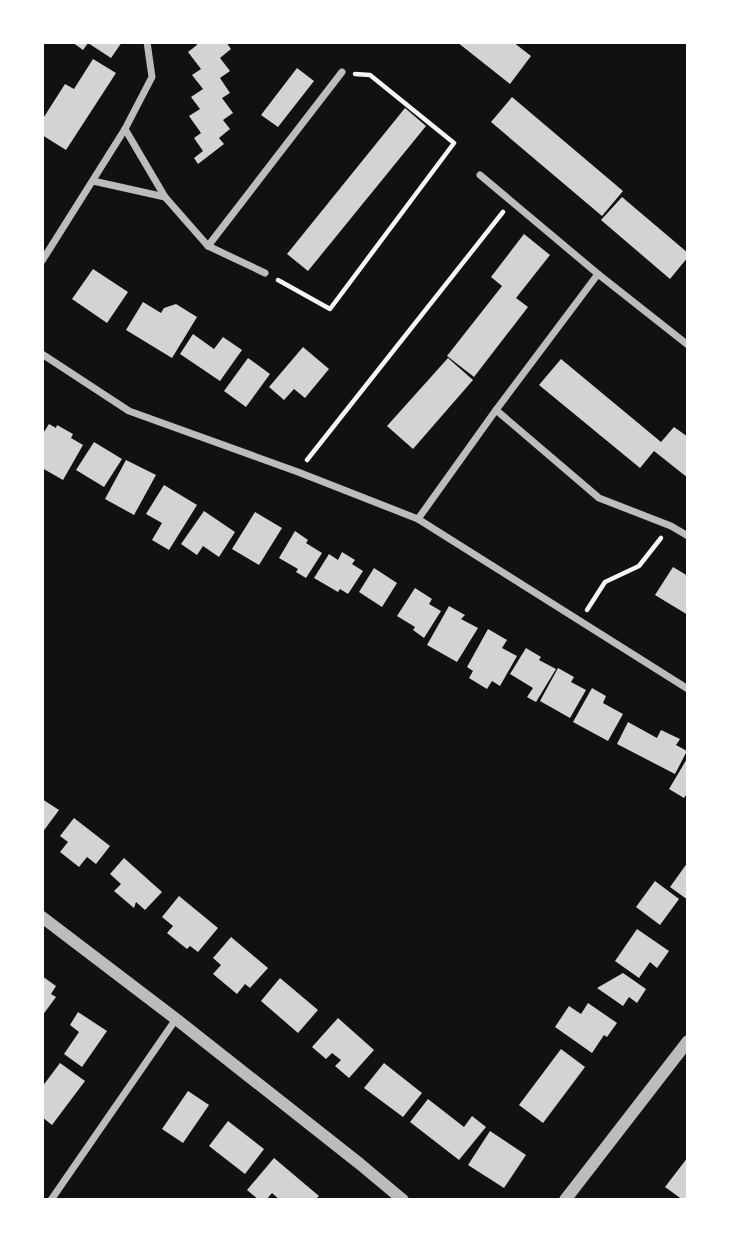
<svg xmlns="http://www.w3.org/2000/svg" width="730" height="1242" font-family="Helvetica,sans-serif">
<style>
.building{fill:#d3d3d3}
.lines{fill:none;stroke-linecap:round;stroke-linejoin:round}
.path{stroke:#f5f5f5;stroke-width:4.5}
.minor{stroke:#bcbcbc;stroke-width:7}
.tertiary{stroke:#bcbcbc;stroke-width:12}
</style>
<rect width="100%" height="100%" fill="#111"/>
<g class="building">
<polygon points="72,42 122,42 111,58 88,43 83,50"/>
<polygon points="195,42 226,42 231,49 220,58 230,71 220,78 230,93 222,98 233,113 223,120 230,129 219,138 224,144 198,164 194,158 203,151 194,138 201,133 189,116 200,109 191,97 203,89 192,75 201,69 188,52 197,45"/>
<polygon points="457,42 513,42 531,56 510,84"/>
<polygon points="93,59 116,73 66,150 42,135 42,120 65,84 74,89"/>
<polygon points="297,68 314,81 278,127 261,115"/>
<polygon points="512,97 623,191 602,216 491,122"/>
<polygon points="405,108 426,126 308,271 287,254"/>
<polygon points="622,197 688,253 688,257 670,279 601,220"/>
<polygon points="524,234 550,255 516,298 528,307 474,377 447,356 502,286 491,277"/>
<polygon points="93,269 128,292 107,323 72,299"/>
<polygon points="143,302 161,313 164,308 176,304 197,317 172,358 126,330"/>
<polygon points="193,334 214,349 223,337 242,350 220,381 180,354"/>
<polygon points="303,347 329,369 305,398 294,389 284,400 269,387"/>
<polygon points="248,358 270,374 246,407 224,391"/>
<polygon points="448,358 473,380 413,449 387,426"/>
<polygon points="561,359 661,442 674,427 688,437 688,478 654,451 640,468 539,385"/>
<polygon points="49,424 56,428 57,425 73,434 71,438 83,445 63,480 42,468 42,435"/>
<polygon points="94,442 122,459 104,487 76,470"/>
<polygon points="126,460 156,475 134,515 105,499"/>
<polygon points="164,485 197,505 169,550 152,540 162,523 146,514"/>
<polygon points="204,511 235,532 219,557 203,546 197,555 181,544"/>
<polygon points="255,512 282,528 259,565 232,549"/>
<polygon points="295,531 308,540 306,543 322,553 306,578 296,572 298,569 279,558"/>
<polygon points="342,552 355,560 352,564 363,571 348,594 340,589 338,592 314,578 329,554 338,560"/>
<polygon points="673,567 688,576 688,615 655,595"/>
<polygon points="374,568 397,583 382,607 359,592"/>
<polygon points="415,588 432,599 429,604 441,611 424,638 413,630 415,627 397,616"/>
<polygon points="449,606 465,615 461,619 478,628 457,662 427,645"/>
<polygon points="488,629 507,640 502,648 517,656 500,686 492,681 487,689 469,678 473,671 467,667"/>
<polygon points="526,648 541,657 539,660 556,669 536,702 527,697 533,688 510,674"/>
<polygon points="558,668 574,677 571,682 586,690 570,718 540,701"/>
<polygon points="592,688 606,696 603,703 623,714 608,741 573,722"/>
<polygon points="628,722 657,738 661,730 680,739 676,745 687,751 675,774 617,744"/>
<polygon points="688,757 688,792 684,798 669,789"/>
<polygon points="42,799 59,810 42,833"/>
<polygon points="74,818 110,846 96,864 87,857 79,867 60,852 68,842 60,836"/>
<polygon points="124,858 162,892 145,910 136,902 134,908 114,891 121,884 110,874"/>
<polygon points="688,862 688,900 670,887"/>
<polygon points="655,881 679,899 660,925 636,907"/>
<polygon points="179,896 218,928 198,952 190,946 187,949 167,933 173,926 162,917"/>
<polygon points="637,929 669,951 657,968 650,962 639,978 615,961"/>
<polygon points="231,937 268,968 250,988 245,984 237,994 213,974 221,965 213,958"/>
<polygon points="623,973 646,989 637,1003 629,997 623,1006 597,988"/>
<polygon points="42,976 56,986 51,994 56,997 42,1016"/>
<polygon points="280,978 318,1010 298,1033 261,1001"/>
<polygon points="588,1003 617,1023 607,1037 604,1035 592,1053 555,1027 569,1006 581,1014"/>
<polygon points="78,1012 107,1031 82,1067 64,1054 79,1032 70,1025"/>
<polygon points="338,1018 374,1050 349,1078 335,1066 341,1060 332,1053 326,1059 312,1047"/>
<polygon points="561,1049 585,1067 543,1123 519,1105"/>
<polygon points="60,1063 85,1081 52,1125 42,1117 42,1087"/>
<polygon points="384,1063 422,1093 403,1117 364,1088"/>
<polygon points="188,1091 209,1105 183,1143 162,1129"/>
<polygon points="428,1099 464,1127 472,1116 486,1127 459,1160 410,1122"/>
<polygon points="228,1121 264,1149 245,1174 209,1146"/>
<polygon points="490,1131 526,1155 504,1188 468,1165"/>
<polygon points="688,1157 688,1199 683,1200 665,1187"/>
<polygon points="274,1158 319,1196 315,1200 280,1200 272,1193 266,1200 259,1200 247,1190"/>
</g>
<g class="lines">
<g class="path">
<polyline points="278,280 330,309 454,143 370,75 355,74"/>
<polyline points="307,460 503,212"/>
<polyline points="587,610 605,582 639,566 661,538"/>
</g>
<g class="minor">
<polyline points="125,129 165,197"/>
<polyline points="480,175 598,274 688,345"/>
<polyline points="93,181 165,197 208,246 265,273"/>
<polyline points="208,246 342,72"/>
<polyline points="42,261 125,129 152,77 147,42"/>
<polyline points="42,354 129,411 298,472 418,519 688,689"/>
<polyline points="496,410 599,498 671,526 688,536"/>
<polyline points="418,519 496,410 598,274"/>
<polyline points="51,1200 176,1019"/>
</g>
<g class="tertiary">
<polyline points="42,917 176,1019 360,1164 403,1200"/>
<polyline points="565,1200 688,1041"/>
</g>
</g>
<rect width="730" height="1242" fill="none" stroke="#ffffff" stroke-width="88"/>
</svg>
